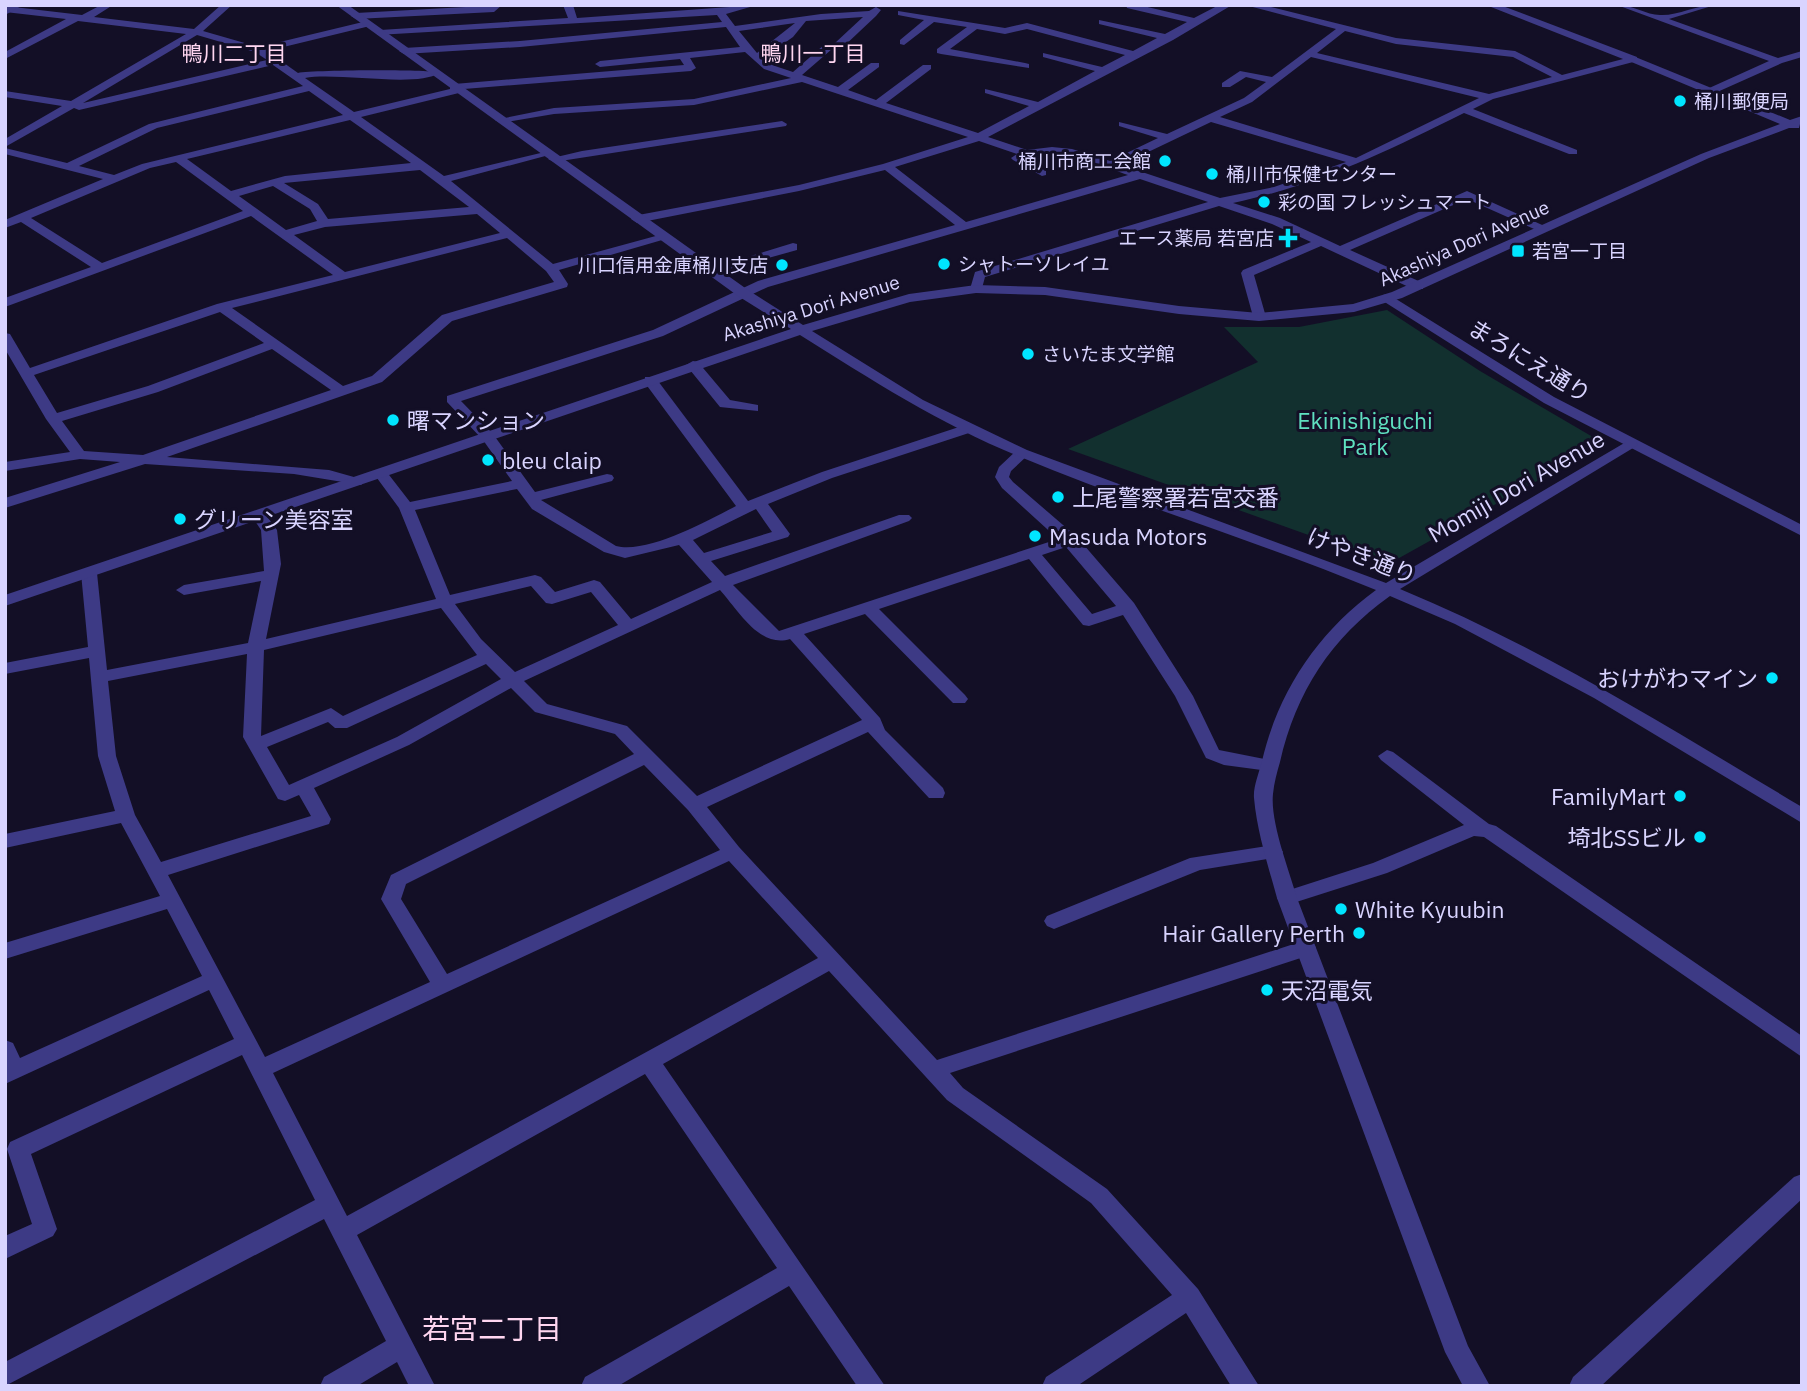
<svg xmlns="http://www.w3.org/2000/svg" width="1807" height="1391" font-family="'IBM Plex Sans','Noto Sans JP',sans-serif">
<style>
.green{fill:#12302f}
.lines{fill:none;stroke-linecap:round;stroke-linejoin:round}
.minor{fill:#3d3a85;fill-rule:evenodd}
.tertiary{fill:#3d3a85;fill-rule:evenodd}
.poi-dot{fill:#00e5ff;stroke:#130f26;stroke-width:2.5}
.labels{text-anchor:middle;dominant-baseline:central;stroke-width:6;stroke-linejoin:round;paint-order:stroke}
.far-poi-label{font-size:19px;fill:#d9d4ff;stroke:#130f26;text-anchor:start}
.far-street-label{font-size:19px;fill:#d9d4ff;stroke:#130f26}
.far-neighbourhood-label{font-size:21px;fill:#ffd6f0;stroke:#130f26}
.street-label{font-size:23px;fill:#d9d4ff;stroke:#130f26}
.poi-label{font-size:23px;fill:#d9d4ff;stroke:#130f26;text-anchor:start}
.park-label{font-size:23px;fill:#5fe0c0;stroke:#130f26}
.near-neighbourhood-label{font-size:28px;fill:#ffd6f0;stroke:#130f26}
</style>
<rect width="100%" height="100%" fill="#130f26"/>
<polygon class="green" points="1387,310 1480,371 1598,440 1598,447 1392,562 1384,562 1068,449 1258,362 1224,327 1299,327"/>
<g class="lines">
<g class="minor">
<path d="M101 5H113L94 17 194 29 221 5H232L203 31 259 47 367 21 370 22V26L267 51 298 73C313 70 433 69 439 73 417 88 337 72 305 78L354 112 450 89V85L454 84 684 65 680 59 600 67 595 64 600 61 740 47 726 27 520 47 404 54 399 51 404 48 520 41 722 22 717 15 377 35V31L380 30 568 18 563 5H573L577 18 757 5 726 14 735 26 821 14 869 11 876 7 881 10 876 16 842 48 832 49 802 75 838 87 871 63H879V67L848 90 876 100 923 65H931V69L886 103 978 133 1029 106 985 93V89L1038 102 1095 71 1043 57V53L1102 67 1125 55 1027 29 1005 34 977 29 950 49 1025 63 1029 64V68L941 54 937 53V49L967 27 934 22 904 45 900 44V40L924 20 898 15V11L1005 28 1027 23 1133 51 1157 38 1099 24V20L1165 34 1187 22 1127 8 1126 5H1139L1194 18 1219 5H1232L1173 40 988 137 1027 150 1052 147 1072 149 1110 161 1158 138 1119 126V122L1167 134 1244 98 1266 82 1246 77 1230 87H1222V83L1240 71 1272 77 1336 29 1245 5H1263L1396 38 1515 51 1562 75 1623 59 1486 5H1500L1637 57V61L1493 99 1473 109 1577 150V154H1569L1464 113C1385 152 1321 184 1233 203L1280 218 1340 246 1467 191 1551 229 1541 232 1467 199 1350 250 1423 283V289H1413L1321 246 1254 275 1266 317 1264 320H1254L1241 273 1243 270 1311 242 1272 224 1219 206 985 277 981 292 970 289 975 272 1208 202 1140 179 768 287 663 336 461 401 493 434 535 492 607 474 612 475 614 478 612 481 541 500 616 546C648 554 707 521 736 506L645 383V377H655L748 501 822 472 962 426H972V432L832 478 768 504 790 534 788 537 711 561 725 576 899 515H909L912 518 909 521 733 585 779 631 1058 539 1002 488 995 477 999 467 1017 450H1027V456L1011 471 1009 477 1013 482 1077 537 1134 603 1193 696 1219 750 1275 761 1278 765 1275 769 1269 771 1224 765 1206 758 1175 696 1123 615 1089 626 1083 625 1029 559 879 609 965 695 968 699 965 703H953L865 614 804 634 880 718 885 730 943 788 945 793 943 798H929L868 732 707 807 739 847 937 1060 1306 940 1313 942 1316 948 1313 954 950 1073 963 1088 1107 1189 1198 1289 1259 1386H1231L1186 1313 1077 1386H1042L1046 1377 1172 1295 1091 1203 947 1100 829 971 663 1064 885 1386H857L789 1286 618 1386H581L585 1377 777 1268 645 1074 357 1235 435 1386H409L397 1362 357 1386H320L324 1377 386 1341 324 1219 5 1386V1362L315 1200 242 1055 31 1154 57 1229 53 1236 5 1259V1236L32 1224 7 1149 10 1142 234 1039 209 990 5 1084V1040L13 1043 20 1058 202 976 167 909 5 959V943L160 896 121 823 5 848V834L115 811 98 756 89 658 5 674V663L88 647 81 573 89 568 97 573 107 670 248 643 261 581 184 595 176 590 184 585 264 571 261 530 251 515 259 510 264 512 277 530 281 564 266 639 436 599 399 508 374 474 376 471H386L410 502 512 481 483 440 447 402V396L653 330 758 281 955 225 885 170 799 191 637 223 631 219 633 216 799 185 883 164 968 137 802 82 694 105 554 114 500 123 495 120 554 108 694 99 791 78 764 69 745 52 690 58 696 68 691 71 464 89 463 92 361 117 444 176 549 151V155L451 181 553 264 663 234 669 238 559 270 568 284 567 287 452 321 382 382 167 457 329 470 361 479 364 482 361 485 294 474 145 464 5 508V498L120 462 80 459 5 471V462L70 452 46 419 5 349V333L10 334 30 368 217 304 333 275 251 216 5 307V298L91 267 21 222 5 228V220L103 179 5 154V148L67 163 149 124 303 86 273 65 79 110 74 108 5 147V139L62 106 5 97V91L71 101 186 34 78 21 5 59V52L66 19 5 12V6L82 15ZM863 17 835 43 825 44 793 72 772 65 763 58 793 37 806 21ZM795 23 757 53 739 31ZM1345 31 1396 44 1513 57 1552 77 1489 94 1317 53ZM197 35 255 52 267 60 83 103ZM1311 57 1479 98 1356 158 1220 117 1252 102ZM309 91 343 115 142 164 114 175 79 166 157 128ZM350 120 411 163 285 176 231 191 187 159ZM1211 122 1346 162 1274 187 1220 198 1121 165ZM979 141 1017 154 1011 158 1013 160 1042 176 1046 175V171L1025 158C1058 144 1097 164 1128 175L966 222 895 167ZM176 162 243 211 102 263 31 218 150 168ZM420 170 469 207 328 219 318 204 284 183ZM273 186 310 209 317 221 286 230 239 196ZM477 214 500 233 345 272 294 235 325 227ZM507 238 546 271 554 282 442 315 372 376 343 386 232 308ZM220 312 264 343 148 386 57 413 34 375ZM272 349 331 390 143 455 84 451 62 421 158 392ZM517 489 532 509 604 552 625 558 679 545 712 582 631 619 600 582 594 580 555 592 541 577 535 575 450 595 415 510ZM756 509 772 532 704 553 693 540ZM1066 547 1116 606 1092 614 1042 555ZM531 586 546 603 552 604 591 592 618 625 515 672 481 639 455 604ZM720 590C738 610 760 649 790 639L862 720 697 796 627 726 547 704 524 681ZM441 608 477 655 343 716 331 708 261 736 264 650ZM247 654 243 737 278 799 285 801 299 795 311 816 161 862 135 815 116 756 108 681ZM486 664 501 679 397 737 289 785 267 747 328 722 335 728H347ZM511 688 535 712 615 734 634 754 391 875 381 899 430 982 265 1057 168 875 329 824 331 819 314 788 409 745ZM644 765 688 810 720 850 447 974 401 899 406 884ZM729 861 818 958 347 1216 273 1073Z"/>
<polygon points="502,5 494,12 356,19 351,16 356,13"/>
<path d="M1617 5C1634 5 1646 15 1660 15 1677 16 1696 5 1715 5L1669 19 1778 58 1802 51V57L1782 63 1715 93H1707V89L1769 61Z"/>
<polygon points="782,121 787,124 786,126 554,162 548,159 582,151"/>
<polygon points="793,243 797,244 797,250 711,274 705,270"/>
<polygon points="1388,294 1554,397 1802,525 1802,536 1544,403 1383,301 1383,295"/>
<polygon points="693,361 698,362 730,400 758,405 758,411 720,407 686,365"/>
<polygon points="1387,750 1393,752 1489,824 1496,826 1802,1036 1802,1057 1484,837 1474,836 1387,873 1287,905 1280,903 1277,898 1280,893 1373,863 1464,825 1381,760 1378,756"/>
<polygon points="1273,845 1280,847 1283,852 1280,857 1200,870 1054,929 1047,926 1044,921 1047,916 1190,858"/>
<polygon points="1802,1174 1802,1199 1601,1386 1569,1386 1573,1377 1794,1177"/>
</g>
<g class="tertiary">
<polygon points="10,5 23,5 5,15 5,8"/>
<path d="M336 5H348L748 290 803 325 909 294 976 285 1045 287 1179 306 1259 313 1353 304 1392 292 1701 154 1780 124 1629 61V57L1633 56 1790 120 1802 116 1799 128H1789L1709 158 1402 298 1354 312 1259 321 1179 314 1045 295 976 293 910 302 812 331 923 400 1027 450 1386 583 1626 442H1636L1638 445 1400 589C1541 647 1671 729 1802 807V823L1594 698 1455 624 1390 596C1331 638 1296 692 1280 762 1277 772 1274 783 1273 794 1270 822 1289 870 1297 898L1468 1346 1490 1386H1463L1445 1352 1277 898C1268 865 1257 832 1254 798 1253 787 1259 773 1262 761 1278 692 1318 632 1376 590 1258 541 1135 505 1018 456 940 424 870 379 800 335L5 606V595L791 329 738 296Z"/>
</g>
</g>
<g class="poi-dot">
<circle cx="1680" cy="101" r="7"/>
<circle cx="1165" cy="161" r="7"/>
<circle cx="1212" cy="174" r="7"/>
<circle cx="1264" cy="202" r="7"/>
<path d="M1284.5 227.5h7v7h7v7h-7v7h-7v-7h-7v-7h7z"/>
<rect x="1511" y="244" width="14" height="14" rx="3.5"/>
<circle cx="944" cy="264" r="7"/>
<circle cx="782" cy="265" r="7"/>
<circle cx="1028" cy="354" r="7"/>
<circle cx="393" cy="420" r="7"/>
<circle cx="488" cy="460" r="7"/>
<circle cx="1058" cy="497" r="7"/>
<circle cx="180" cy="519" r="7"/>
<circle cx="1035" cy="536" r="7"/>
<circle cx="1772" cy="678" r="7"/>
<circle cx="1680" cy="796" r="7"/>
<circle cx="1700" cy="837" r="7"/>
<circle cx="1341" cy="909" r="7"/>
<circle cx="1359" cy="933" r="7"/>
<circle cx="1267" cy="990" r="7"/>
</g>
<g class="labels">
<g class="far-poi-label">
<text x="1694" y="101">桶川郵便局</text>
<text x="1151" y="161" text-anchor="end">桶川市商工会館</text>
<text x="1226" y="174">桶川市保健センター</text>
<text x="1278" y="202">彩の国 フレッシュマート</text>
<text x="1274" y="238" text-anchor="end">エース薬局 若宮店</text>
<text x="1532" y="251">若宮一丁目</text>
<text x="958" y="264">シャトーソレイユ</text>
<text x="768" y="265" text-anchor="end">川口信用金庫桶川支店</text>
<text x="1042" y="354">さいたま文学館</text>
</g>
<g class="far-street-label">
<text transform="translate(1464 243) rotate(-24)">Akashiya Dori Avenue</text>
<text transform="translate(811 308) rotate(-17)">Akashiya Dori Avenue</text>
</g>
<g class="far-neighbourhood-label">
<text x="234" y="53">鴨川二丁目</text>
<text x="813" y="53">鴨川一丁目</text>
</g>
<g class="street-label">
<text transform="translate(1530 360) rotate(31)">まろにえ通り</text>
<text transform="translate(1516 486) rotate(-30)">Momiji Dori Avenue</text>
<text transform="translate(1362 555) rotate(21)">けやき通り</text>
</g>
<g class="poi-label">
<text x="407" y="420">曙マンション</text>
<text x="502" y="460">bleu claip</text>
<text x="1072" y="497">上尾警察署若宮交番</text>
<text x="194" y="519">グリーン美容室</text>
<text x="1049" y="536">Masuda Motors</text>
<text x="1758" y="678" text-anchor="end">おけがわマイン</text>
<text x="1666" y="796" text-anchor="end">FamilyMart</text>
<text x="1686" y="837" text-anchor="end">埼北SSビル</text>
<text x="1355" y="909">White Kyuubin</text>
<text x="1345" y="933" text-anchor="end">Hair Gallery Perth</text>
<text x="1281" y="990">天沼電気</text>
</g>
<g class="park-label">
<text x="1365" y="420">Ekinishiguchi<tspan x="1365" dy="26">Park</tspan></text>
</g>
<g class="near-neighbourhood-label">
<text x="492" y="1328">若宮二丁目</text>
</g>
</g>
<rect width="1807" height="1391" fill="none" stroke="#d9d4ff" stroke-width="14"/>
</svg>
